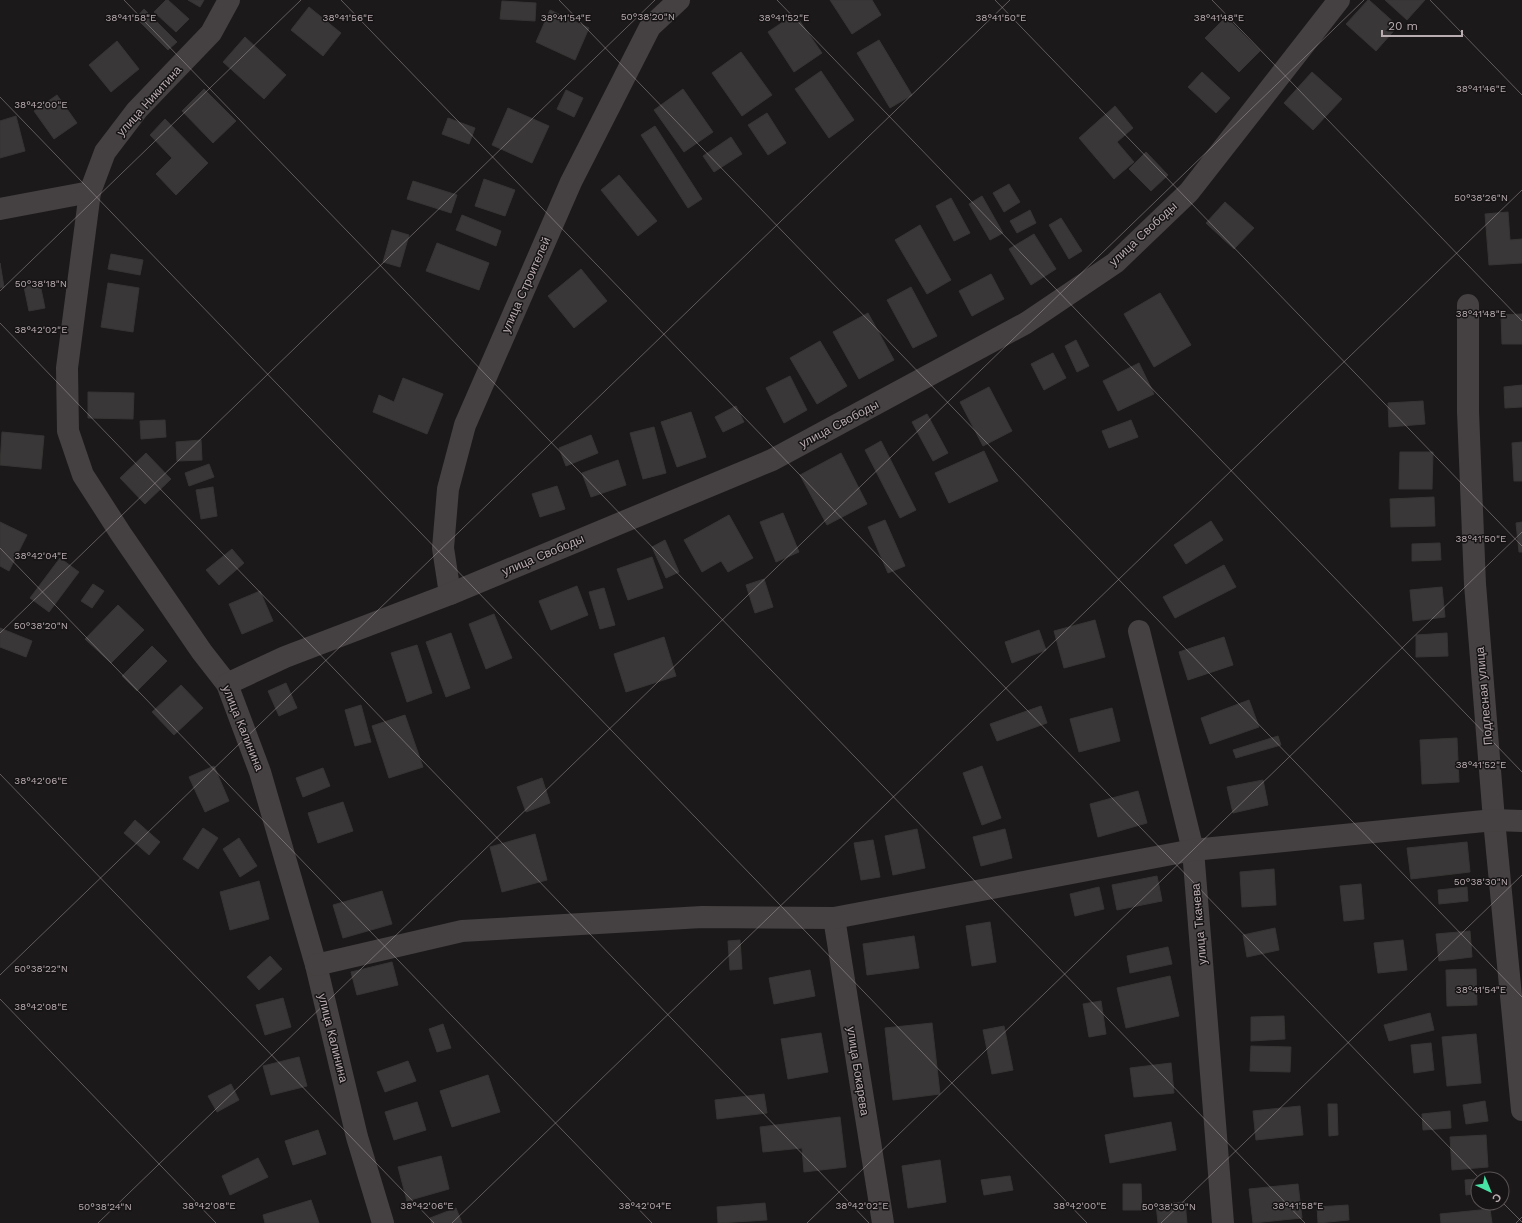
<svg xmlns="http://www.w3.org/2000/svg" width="1522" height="1223" font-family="'Work Sans',sans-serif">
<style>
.building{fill:#3a3738;stroke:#373434}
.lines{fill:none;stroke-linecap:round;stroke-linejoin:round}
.minor{stroke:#454041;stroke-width:22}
.ticks{fill:none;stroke:#baadb2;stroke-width:1;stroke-opacity:0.45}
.labels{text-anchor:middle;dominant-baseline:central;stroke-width:3;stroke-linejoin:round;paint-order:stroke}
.street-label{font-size:12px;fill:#baadb2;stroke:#161415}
.ticks-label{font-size:10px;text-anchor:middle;fill:#baadb2;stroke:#161415;stroke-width:3;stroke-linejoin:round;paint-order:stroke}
</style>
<rect width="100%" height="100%" fill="#1b191a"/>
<g class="building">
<polygon points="166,0 168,0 189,19 176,32 154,12"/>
<polygon points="188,0 204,0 200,7"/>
<polygon points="830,0 872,0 881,15 852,34"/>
<polygon points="1368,0 1369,0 1398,26 1376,51 1346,24"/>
<polygon points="1385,0 1425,0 1407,20"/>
<polygon points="502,1 536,3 535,21 500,19"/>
<polygon points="309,7 341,33 323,56 291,30"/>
<polygon points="144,9 177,42 168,50 136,18"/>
<polygon points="550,10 589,28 575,60 536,42"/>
<polygon points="795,14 822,53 794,72 768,32"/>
<polygon points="1226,17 1260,51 1239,72 1205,38"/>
<polygon points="245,37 286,75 264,99 223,62"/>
<polygon points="879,40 912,95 890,108 857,53"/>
<polygon points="117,41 139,69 111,92 89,65"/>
<polygon points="741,52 772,95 742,116 712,73"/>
<polygon points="821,71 854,120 829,138 795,89"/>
<polygon points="1202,72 1230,98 1216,113 1188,87"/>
<polygon points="1312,72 1342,99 1313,130 1284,103"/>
<polygon points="204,89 236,121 213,143 182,111"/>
<polygon points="683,89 713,132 684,152 654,110"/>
<polygon points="566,90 583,98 574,117 557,109"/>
<polygon points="57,95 77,123 54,139 34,111"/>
<polygon points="1115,106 1133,128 1117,142 1134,162 1114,179 1079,138"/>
<polygon points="508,108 549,126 532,163 492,145"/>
<polygon points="767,113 786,143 768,155 748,125"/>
<polygon points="16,116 25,151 0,158 0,121"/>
<polygon points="448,118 475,128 469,144 442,134"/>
<polygon points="165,119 208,163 176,195 156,174 172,158 150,135"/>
<polygon points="655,126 702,199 688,208 641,135"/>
<polygon points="731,137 742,154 714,172 703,156"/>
<polygon points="1146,152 1168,175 1151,191 1129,169"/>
<polygon points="619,175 657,221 638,236 601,190"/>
<polygon points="484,179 515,190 505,216 475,206"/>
<polygon points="413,181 457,195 451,213 407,199"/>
<polygon points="1009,184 1020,202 1004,212 993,193"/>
<polygon points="982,196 1003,233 990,240 969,204"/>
<polygon points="951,198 970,233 954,241 936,206"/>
<polygon points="1225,202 1254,228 1234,249 1206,223"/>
<polygon points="1030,210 1036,223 1017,233 1010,221"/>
<polygon points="1508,212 1510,240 1522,239 1522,263 1489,265 1485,214"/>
<polygon points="462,215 501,231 496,246 456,230"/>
<polygon points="1061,218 1082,251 1069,259 1049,225"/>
<polygon points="920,225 951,280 927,294 895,240"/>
<polygon points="392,230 409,235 400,267 383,262"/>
<polygon points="1034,234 1056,269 1031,285 1009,249"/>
<polygon points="437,243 489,263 479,290 426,271"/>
<polygon points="111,254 143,260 140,275 108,269"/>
<polygon points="0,263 4,287 0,288"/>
<polygon points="581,269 607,301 574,328 548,296"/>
<polygon points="991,274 1004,299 972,316 959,291"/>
<polygon points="108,283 139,288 133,332 101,327"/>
<polygon points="40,284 45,308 29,311 24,287"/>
<polygon points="911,287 937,336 913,348 887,300"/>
<polygon points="1160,293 1191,345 1154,367 1124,314"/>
<polygon points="868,313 894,360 859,379 833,332"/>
<polygon points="1522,314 1522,344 1502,344 1501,315"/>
<polygon points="1076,340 1089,366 1077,372 1065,346"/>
<polygon points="820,341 847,386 817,404 790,358"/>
<polygon points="1053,353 1066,378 1044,390 1031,364"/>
<polygon points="1139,363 1154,394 1118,411 1103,381"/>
<polygon points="790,376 807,410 784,423 766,388"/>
<polygon points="403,378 443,394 427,434 373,412 379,395 394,402"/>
<polygon points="1522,385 1522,407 1505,408 1504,387"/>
<polygon points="989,387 1012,431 983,446 960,402"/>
<polygon points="88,392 134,393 133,419 88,418"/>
<polygon points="1423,401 1425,424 1389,427 1388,403"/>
<polygon points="736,406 744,422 723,432 715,417"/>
<polygon points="691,412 706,457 677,467 661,422"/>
<polygon points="927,414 948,453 933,461 912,422"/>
<polygon points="165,420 166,437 141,439 140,421"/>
<polygon points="1131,420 1138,437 1109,448 1102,431"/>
<polygon points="654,427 666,473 643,479 630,433"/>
<polygon points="2,432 44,436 41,469 0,465"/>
<polygon points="591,435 598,453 566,466 559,448"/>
<polygon points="201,440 202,460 177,461 176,442"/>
<polygon points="881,441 916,510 900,518 865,450"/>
<polygon points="1522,442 1522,481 1514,481 1512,443"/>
<polygon points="984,451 998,481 949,503 935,473"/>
<polygon points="1400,452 1433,452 1432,489 1399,489"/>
<polygon points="146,453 171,479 145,504 120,478"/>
<polygon points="841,453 867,504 827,525 800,475"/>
<polygon points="618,460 626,485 591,497 582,473"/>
<polygon points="209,464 214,477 189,486 185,473"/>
<polygon points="557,486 565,509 540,517 532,494"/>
<polygon points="213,487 217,516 201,519 196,490"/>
<polygon points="1434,497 1435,526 1391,527 1390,499"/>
<polygon points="783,513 799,552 776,562 760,522"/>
<polygon points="729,515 753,558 728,572 721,561 702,572 684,540"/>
<polygon points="885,520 905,566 888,573 868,527"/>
<polygon points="1211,521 1223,540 1186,564 1174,545"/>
<polygon points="0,522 27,535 9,571 0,566"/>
<polygon points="1522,522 1522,552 1519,552 1516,523"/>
<polygon points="665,540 679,572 666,578 652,547"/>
<polygon points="1440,543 1441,560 1412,561 1412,544"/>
<polygon points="232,549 244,563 219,585 206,570"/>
<polygon points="652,557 663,588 628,600 617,569"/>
<polygon points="60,558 79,572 49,612 30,598"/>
<polygon points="1224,565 1236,587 1175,618 1163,597"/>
<polygon points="764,579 773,607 755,613 746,585"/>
<polygon points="93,584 104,591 92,608 81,601"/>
<polygon points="577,586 588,615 551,630 539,601"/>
<polygon points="1442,587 1445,617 1413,621 1410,590"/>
<polygon points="604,588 615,625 600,629 589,592"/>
<polygon points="260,591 273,621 242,634 229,604"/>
<polygon points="118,605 144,630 111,663 85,639"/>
<polygon points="494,614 512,658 486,669 469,624"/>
<polygon points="1095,620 1105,657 1064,668 1054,631"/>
<polygon points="0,628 32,641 26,657 0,647"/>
<polygon points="1039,630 1046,650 1012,663 1005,642"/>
<polygon points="451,633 470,688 446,697 426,642"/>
<polygon points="1447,633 1448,656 1416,657 1416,635"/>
<polygon points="664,637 676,676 626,692 614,654"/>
<polygon points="1224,637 1233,665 1188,680 1179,652"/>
<polygon points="417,645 432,693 407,702 391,653"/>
<polygon points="152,646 167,661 137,691 122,676"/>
<polygon points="286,683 297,708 279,716 268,691"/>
<polygon points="181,685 203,708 174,735 152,712"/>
<polygon points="1249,700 1259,727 1210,744 1201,718"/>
<polygon points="361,705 371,742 355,746 345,710"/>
<polygon points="1041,706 1047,723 997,741 990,724"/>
<polygon points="1112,708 1120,741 1079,752 1070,719"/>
<polygon points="405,715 423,767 389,778 372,726"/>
<polygon points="1278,736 1281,745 1236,758 1233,750"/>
<polygon points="1457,738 1459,782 1422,784 1420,740"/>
<polygon points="214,766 229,801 205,812 189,777"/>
<polygon points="982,766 1001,818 982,825 963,773"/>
<polygon points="323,768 330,786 303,797 296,778"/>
<polygon points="542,778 550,803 526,812 517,787"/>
<polygon points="1263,780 1268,805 1233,813 1227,787"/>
<polygon points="1138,791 1147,823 1098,837 1090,804"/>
<polygon points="343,802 353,831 318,843 308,813"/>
<polygon points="135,820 160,842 149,855 124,833"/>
<polygon points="203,828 218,838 198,869 183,859"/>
<polygon points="917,829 925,868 893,875 885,836"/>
<polygon points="1005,829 1012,858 981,866 973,837"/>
<polygon points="535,834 547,880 502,892 490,847"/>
<polygon points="239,838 257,866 240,877 223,849"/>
<polygon points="873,840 880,877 861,880 854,843"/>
<polygon points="1467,842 1470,872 1411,879 1407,848"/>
<polygon points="1274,869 1276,905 1242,907 1240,872"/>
<polygon points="1157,876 1162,901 1117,910 1112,885"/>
<polygon points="259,881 269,919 230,930 220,892"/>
<polygon points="1361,884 1364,919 1344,921 1340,886"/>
<polygon points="1099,887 1104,909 1075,916 1070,894"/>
<polygon points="1467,887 1468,901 1439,904 1438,890"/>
<polygon points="382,891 392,924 343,938 333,905"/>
<polygon points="990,922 996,962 972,966 966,926"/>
<polygon points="1275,928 1279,950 1247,957 1243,935"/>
<polygon points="1470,931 1472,957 1439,961 1436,934"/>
<polygon points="914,936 919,968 867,975 863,944"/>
<polygon points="740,940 742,969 730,970 728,941"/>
<polygon points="1403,940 1407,970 1378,973 1374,943"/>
<polygon points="1168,947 1172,964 1130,973 1127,956"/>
<polygon points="270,956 282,969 259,990 247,977"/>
<polygon points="392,962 398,985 357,995 351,972"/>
<polygon points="1476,969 1477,1005 1447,1006 1446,970"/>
<polygon points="810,970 815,996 774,1004 769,978"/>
<polygon points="1170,976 1179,1016 1126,1028 1117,988"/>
<polygon points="283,998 291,1027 265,1035 256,1005"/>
<polygon points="1101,1001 1106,1034 1089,1037 1083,1004"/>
<polygon points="1430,1013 1434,1030 1389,1041 1384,1025"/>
<polygon points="1284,1016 1285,1039 1251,1041 1251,1017"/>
<polygon points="932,1023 940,1094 893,1100 885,1028"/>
<polygon points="443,1024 451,1048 437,1052 429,1029"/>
<polygon points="1004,1026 1013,1070 992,1074 983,1030"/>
<polygon points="821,1033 828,1072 788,1079 781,1039"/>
<polygon points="1476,1034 1481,1083 1447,1086 1442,1037"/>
<polygon points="1431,1043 1434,1070 1414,1073 1411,1045"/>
<polygon points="1251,1046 1291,1047 1290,1072 1250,1071"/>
<polygon points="299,1057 307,1086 271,1095 263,1066"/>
<polygon points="408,1061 416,1081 385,1092 377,1072"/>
<polygon points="1171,1063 1174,1093 1134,1097 1130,1068"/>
<polygon points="488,1075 500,1112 452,1127 440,1091"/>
<polygon points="231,1084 239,1100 217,1112 208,1096"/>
<polygon points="764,1094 767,1113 717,1119 715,1100"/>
<polygon points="1485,1101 1488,1121 1466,1124 1463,1105"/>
<polygon points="417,1102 426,1130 394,1140 385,1112"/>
<polygon points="1328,1104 1337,1104 1338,1135 1329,1136"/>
<polygon points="1300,1106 1303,1135 1256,1140 1253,1111"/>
<polygon points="1450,1111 1451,1128 1423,1130 1422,1114"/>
<polygon points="840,1117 846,1167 804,1172 802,1148 763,1152 760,1127"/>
<polygon points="1171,1122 1176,1150 1110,1163 1105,1135"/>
<polygon points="318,1130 326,1154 293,1165 285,1141"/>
<polygon points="1486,1135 1488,1167 1452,1170 1450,1137"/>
<polygon points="441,1156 449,1189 407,1201 398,1167"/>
<polygon points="258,1158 268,1177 230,1195 222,1176"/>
<polygon points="940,1160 946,1202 908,1208 902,1166"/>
<polygon points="1010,1176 1013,1190 984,1195 981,1180"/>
<polygon points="1478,1179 1478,1193 1466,1195 1465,1180"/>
<polygon points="1123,1184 1141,1184 1142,1210 1123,1210"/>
<polygon points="1298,1184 1302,1218 1253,1223 1249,1189"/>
<polygon points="311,1200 319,1223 265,1223 263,1215"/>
<polygon points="1185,1202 1187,1223 1158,1223 1156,1204"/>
<polygon points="765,1203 767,1220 718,1223 717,1207"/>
<polygon points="1348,1205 1349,1220 1318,1223 1317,1207"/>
<polygon points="456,1208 462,1223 432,1223 430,1218"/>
<polygon points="1490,1209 1492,1223 1441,1223 1440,1214"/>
</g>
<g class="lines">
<g class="minor">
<polyline points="90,192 67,368 68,431 83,475 121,534 202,652 227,684 260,772 316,965 357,1137 383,1223"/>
<polyline points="0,209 90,192 105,152 137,110 211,33 229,0"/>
<polyline points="1468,305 1468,412 1475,584 1494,820 1522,1110"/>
<polyline points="450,594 443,548 448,489 465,425 571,182 650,27 679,0"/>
<polyline points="1139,631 1193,850 1223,1223"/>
<polyline points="227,684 285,657 450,594 772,460 1026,323 1115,263 1189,192 1339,0"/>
<polyline points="834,918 883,1223"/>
<polyline points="316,965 462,931 702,917 834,918 1193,850 1494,820 1522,821"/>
</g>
</g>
<path class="ticks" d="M124 0 1305 1223M341 0 1480 1179M559 0 1522 997M777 0 1522 772M995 0 1522 546M1212 0 1522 321M1430 0 1522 95M0 97 1087 1223M0 291 301 0M0 323 869 1223M0 548 652 1223M0 633 655 0M0 774 434 1223M0 975 1010 0M0 999 216 1223M1502 1202 1522 1222M98 1223 1364 0M452 1223 1522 190M807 1223 1522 532M1161 1223 1522 875M1516 1223 1522 1217"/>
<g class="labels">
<g class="street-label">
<text transform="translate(149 101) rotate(-48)">улица Никитина</text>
<text transform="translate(1143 234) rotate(-43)">улица Свободы</text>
<text transform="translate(526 285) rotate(-66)">улица Строителей</text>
<text transform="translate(839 424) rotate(-28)">улица Свободы</text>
<text transform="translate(543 555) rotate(-23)">улица Свободы</text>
<text transform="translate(1484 696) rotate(-95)">Подлесная улица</text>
<text transform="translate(243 728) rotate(68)">улица Калинина</text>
<text transform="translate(1199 924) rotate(-95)">улица Ткачева</text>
<text transform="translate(333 1038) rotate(76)">улица Калинина</text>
<text transform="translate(858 1071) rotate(81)">улица Бокарева</text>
</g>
</g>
<g class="ticks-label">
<text x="648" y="20">50°38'20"N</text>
<text x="131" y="21">38°41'58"E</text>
<text x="348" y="21">38°41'56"E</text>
<text x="566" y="21">38°41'54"E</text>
<text x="784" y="21">38°41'52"E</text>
<text x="1001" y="21">38°41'50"E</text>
<text x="1219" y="21">38°41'48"E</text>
<text x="1481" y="92">38°41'46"E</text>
<text x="41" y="108">38°42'00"E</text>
<text x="1481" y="201">50°38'26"N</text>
<text x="41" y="287">50°38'18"N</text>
<text x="1481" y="317">38°41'48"E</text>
<text x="41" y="333">38°42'02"E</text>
<text x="1481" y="542">38°41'50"E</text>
<text x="41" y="559">38°42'04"E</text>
<text x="41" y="629">50°38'20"N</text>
<text x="1481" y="768">38°41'52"E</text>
<text x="41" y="784">38°42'06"E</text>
<text x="1481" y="885">50°38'30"N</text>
<text x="41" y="972">50°38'22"N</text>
<text x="1481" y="993">38°41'54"E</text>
<text x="41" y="1010">38°42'08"E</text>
<text x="209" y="1209">38°42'08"E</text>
<text x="427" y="1209">38°42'06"E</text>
<text x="645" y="1209">38°42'04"E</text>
<text x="862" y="1209">38°42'02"E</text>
<text x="1080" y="1209">38°42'00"E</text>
<text x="1298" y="1209">38°41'58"E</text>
<text x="105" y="1210">50°38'24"N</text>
<text x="1169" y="1210">50°38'30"N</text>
</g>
<g transform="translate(1490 1191) rotate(136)"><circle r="19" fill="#161415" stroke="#585154"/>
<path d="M0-3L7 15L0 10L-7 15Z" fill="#48e4a6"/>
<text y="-6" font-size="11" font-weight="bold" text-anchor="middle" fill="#baadb2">С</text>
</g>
<path d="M1382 30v6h80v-6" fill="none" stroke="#baadb2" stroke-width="2"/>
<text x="1388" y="30" font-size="12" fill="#baadb2" stroke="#161415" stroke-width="3" paint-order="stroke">20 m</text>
</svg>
